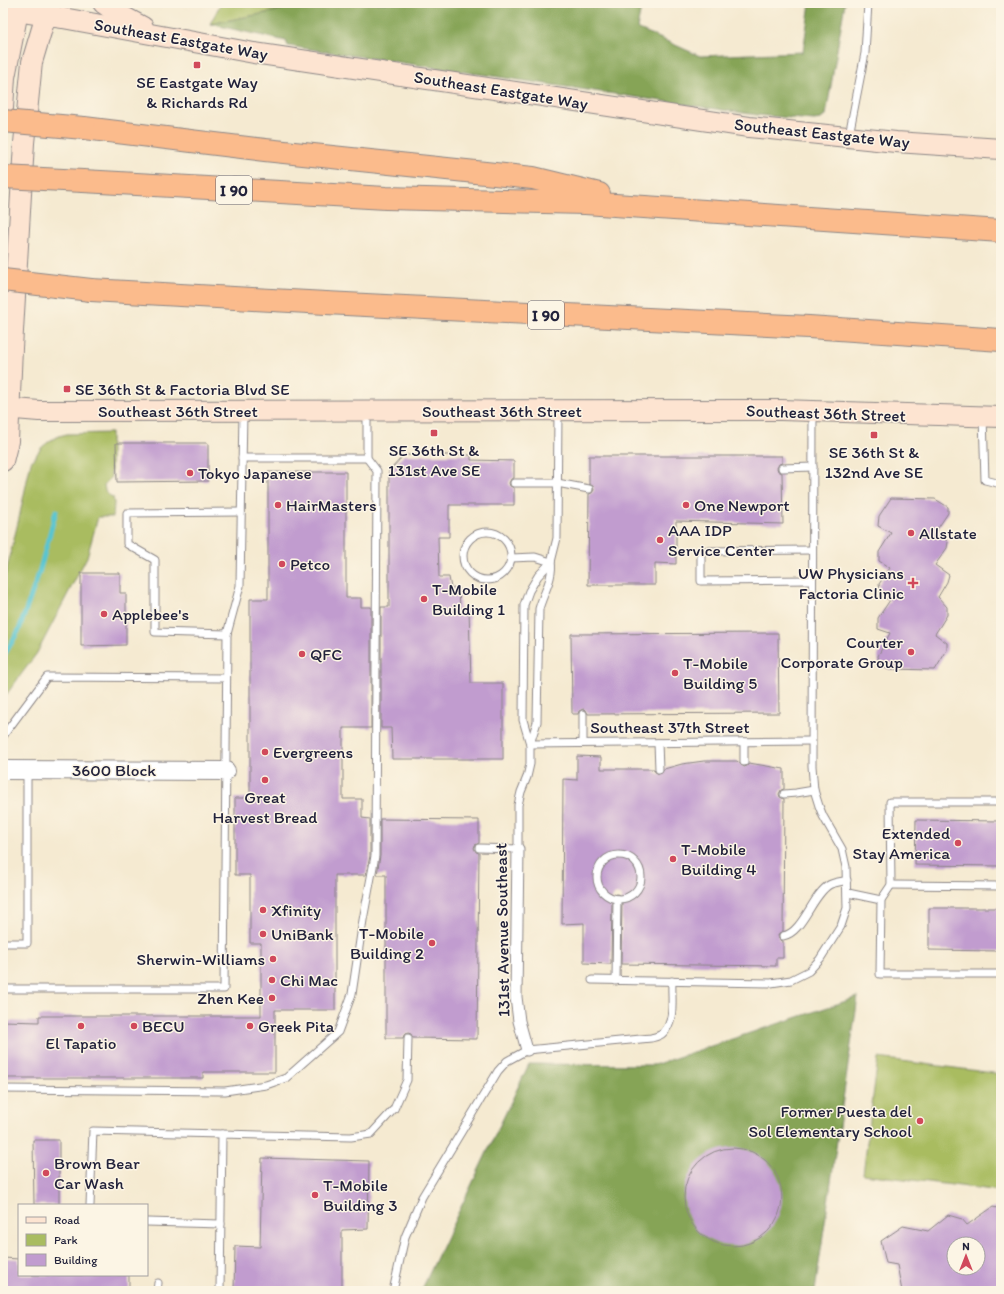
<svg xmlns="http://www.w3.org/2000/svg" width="1004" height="1294" font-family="Itim,sans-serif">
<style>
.green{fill:#a9bc60;stroke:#666f4e}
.forest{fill:#86a456;stroke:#546348}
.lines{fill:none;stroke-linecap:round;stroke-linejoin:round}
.stream{stroke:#59c5d1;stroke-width:5}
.building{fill:#c19ccf;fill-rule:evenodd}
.service-casing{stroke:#8c8686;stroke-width:9}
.pedestrian-casing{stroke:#8c8686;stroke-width:13}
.tertiary-casing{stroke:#8c8686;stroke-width:20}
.secondary-casing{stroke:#8c8686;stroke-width:22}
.motorway-casing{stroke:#8c8686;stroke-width:24}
.service{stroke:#fff;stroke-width:7}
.pedestrian{stroke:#fff;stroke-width:11}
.tertiary{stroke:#fff;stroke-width:18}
.secondary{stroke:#fde4d1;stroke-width:20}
.motorway{stroke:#fbbb8c;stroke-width:22}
.motorway-bridge-casing{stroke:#8c8686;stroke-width:24;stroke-linecap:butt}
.motorway-bridge{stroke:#fbbb8c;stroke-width:22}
.poi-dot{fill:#d1495b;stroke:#fcf5e5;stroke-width:1.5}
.labels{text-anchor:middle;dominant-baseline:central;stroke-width:3;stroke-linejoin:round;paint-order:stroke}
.shield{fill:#fcf5e5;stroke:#63616e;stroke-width:1}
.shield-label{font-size:16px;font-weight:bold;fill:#22223b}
.street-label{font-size:17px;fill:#22223b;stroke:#fcf5e5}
.poi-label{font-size:17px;fill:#22223b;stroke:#fcf5e5;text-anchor:start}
</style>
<rect width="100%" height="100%" fill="#fcf5e5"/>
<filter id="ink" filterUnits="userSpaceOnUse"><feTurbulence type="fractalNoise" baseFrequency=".025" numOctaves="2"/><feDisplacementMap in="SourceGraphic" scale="8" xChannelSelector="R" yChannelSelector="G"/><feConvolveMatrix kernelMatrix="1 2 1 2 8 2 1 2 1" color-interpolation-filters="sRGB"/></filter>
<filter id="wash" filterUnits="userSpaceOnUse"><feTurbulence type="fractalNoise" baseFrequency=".012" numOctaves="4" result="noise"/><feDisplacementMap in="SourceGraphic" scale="16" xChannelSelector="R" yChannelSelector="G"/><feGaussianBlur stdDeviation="0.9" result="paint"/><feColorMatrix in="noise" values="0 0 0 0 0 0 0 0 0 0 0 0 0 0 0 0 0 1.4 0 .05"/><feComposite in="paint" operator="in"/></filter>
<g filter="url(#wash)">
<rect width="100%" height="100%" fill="#f5ead1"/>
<g class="green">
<polygon points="221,3 301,3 276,11 210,24"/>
<path d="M111 433V477L104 485C105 492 107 495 113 497L114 503 113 517H98L87 557 37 653 3 699V585L19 518 31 462 42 447 51 440 59 436 67 434Z"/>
<polygon points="878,1058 1001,1074 1001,1191 863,1174"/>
</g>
<g class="forest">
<polygon points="301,3 642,3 637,28 700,56 803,52 810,3 845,3 826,115 821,119 814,120 757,115 288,46 286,41 210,24 276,11"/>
<polygon points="858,997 815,1291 421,1291 529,1064 654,1065"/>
</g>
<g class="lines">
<polyline class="stream" points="3,657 19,630 39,573 56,511"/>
</g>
<g id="blocks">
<g class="building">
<polygon points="116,443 208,443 208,481 117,482"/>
<polygon points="404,455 471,455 471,460 514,461 514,478 511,479 509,483 510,486 514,488 514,505 449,505 449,537 438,537 439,577 449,577 451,588 459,588 460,609 469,609 471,683 503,683 503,759 392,759 391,728 381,728 381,607 389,607 389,471"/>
<polygon points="589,456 782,456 782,463 779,464 777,468 778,471 782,473 783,524 676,521 676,564 655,563 655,585 588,585 589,494 592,493 594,490 593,486 589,484"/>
<polygon points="268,472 346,472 346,598 361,598 361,607 371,607 371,728 343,728 343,799 362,799 362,818 370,819 370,856 366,875 335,875 335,1010 275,1010 275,1072 203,1072 203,1078 3,1078 3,1021 39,1022 39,1016 261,1016 261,943 250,943 250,875 235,875 235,798 250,798 250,599 268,599"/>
<polygon points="891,498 935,499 948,507 948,513 936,531 948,542 947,548 935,565 949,575 947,582 938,597 947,607 947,615 935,634 947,643 947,650 935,670 889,669 879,664 878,656 890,633 878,629 878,618 890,600 881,596 879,584 890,568 879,561 879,552 891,533 878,526 879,516"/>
<polygon points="81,573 120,573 120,593 126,593 126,645 81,646"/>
<polygon points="778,633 779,713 588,714 586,710 583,709 579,711 578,714 572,714 571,634"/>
<polygon points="577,756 601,757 601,769 654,769 655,772 659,774 662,773 664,769 682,764 704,761 737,761 744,767 747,766 749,763 784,769 784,789 781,790 779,794 780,797 784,799 783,931 779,933 778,936 780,940 783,941 783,958 776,958 776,966 621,964 622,899 621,896 617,894 614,895 612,899 611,964 584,963 584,923 562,924 563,779 577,780"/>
<polygon points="380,819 479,820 479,843 475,845 474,848 476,852 479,853 477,1039 413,1038 411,1034 408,1033 404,1035 403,1038 386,1038 386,875 377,875 380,856"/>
<polygon points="916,820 1001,821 1001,866 915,865"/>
<polygon points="929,908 1001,908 1001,951 929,950"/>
<polygon points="33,1140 59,1140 59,1205 34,1205"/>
<circle cx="733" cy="1197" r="49"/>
<polygon points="262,1158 369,1161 368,1229 342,1230 342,1291 234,1291 235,1246 260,1247"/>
<path d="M993 1207 1001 1209V1291H902L897 1265 886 1263 881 1241 903 1226 928 1231 948 1215 962 1219 967 1225ZM954 1244H978V1268H954Z"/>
<polygon points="3,1258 19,1259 19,1275 129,1275 129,1291 3,1291"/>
</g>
</g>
</g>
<g filter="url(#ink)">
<use href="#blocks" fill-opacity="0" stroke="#8c8686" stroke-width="1"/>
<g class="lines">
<g class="service-casing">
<g id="service">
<polyline points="849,135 865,53 868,3"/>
<polyline points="983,417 985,480 1001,484"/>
<polyline points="242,458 367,458 367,411"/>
<polyline points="782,468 813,467"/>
<polyline points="514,483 557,483 589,489"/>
<circle cx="487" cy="556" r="24"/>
<polyline points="511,558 535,557 551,562"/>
<polyline points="812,580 701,581 701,551 812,550"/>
<polyline points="227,634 155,632 155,560 127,544 127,513 241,512"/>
<polyline points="583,714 583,743"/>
<polyline points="3,736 47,677 226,678"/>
<polyline points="744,742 744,762"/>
<polyline points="658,743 659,769"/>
<polyline points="530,744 811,741"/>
<path d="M530 744 537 722 539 609C543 594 554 577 551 562"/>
<polyline points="784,794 796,793 814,790"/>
<polyline points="1001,802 890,802 891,885 881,900 880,974 1001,974"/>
<polyline points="479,848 518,849 518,805 521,792 527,777 530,764 530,744 523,720 524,605 529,591 538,576 551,562 557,538 558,411"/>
<circle cx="619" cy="877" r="22"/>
<polyline points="891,885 1001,886"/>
<polyline points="848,893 881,900"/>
<path d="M783 936C803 933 812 895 829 885 834 882 841 882 847 880"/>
<polyline points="3,943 27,943 27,770"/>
<polyline points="592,980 771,983 791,980 809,971 820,959 841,926 847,908 846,867 842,849 823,816 819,806 814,790 812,766 813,411"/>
<polyline points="616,981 617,899"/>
<polyline points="3,989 224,989 227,634 240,586 243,412"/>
<polyline points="3,1089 225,1091 266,1085 286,1078 338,1032 352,994 363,920 375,856 377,471 367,458"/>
<polyline points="90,1205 93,1131 222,1134"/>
<polyline points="147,1222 221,1224"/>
<polyline points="157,1291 158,1283"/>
<polyline points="220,1291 222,1134 351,1137 371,1134 394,1109 407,1080 408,1038"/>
<path d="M393 1291 405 1237 422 1197 498 1071 507 1061 527 1050 651 1038C655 1037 660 1036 663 1033 676 1021 671 997 672 981"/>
</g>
</g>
<g class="pedestrian-casing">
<polyline id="pedestrian" points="518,849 516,997 519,1021 527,1050"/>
</g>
<g class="tertiary-casing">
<polyline id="tertiary" points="3,770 226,771"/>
</g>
<g class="secondary-casing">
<g id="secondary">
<polyline points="103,3 117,13 143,27"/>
<polyline points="3,9 63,18 254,53 749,127 896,142 1001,149"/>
<polyline points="3,108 5,77 18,11 22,3"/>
<polyline points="3,408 39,411 781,410 1001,417"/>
<polyline points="3,461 8,441 12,348 24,143 32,62 46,15 51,3"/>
</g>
</g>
<g class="motorway-casing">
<g id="motorway">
<polyline points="84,128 265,150 533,178 599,194"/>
<polyline points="83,181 386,198 585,203 1001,231"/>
<polyline points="91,290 326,303 809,327 1001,340"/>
</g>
</g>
<use href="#service" class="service"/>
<use href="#pedestrian" class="pedestrian"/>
<use href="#tertiary" class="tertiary"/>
<use href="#secondary" class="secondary"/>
<use href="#motorway" class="motorway"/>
<g class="motorway-bridge-casing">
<g id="motorway-bridge">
<polyline points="3,121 84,128"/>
<polyline points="3,177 83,181"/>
<polyline points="3,280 91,290"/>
</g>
</g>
<use href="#motorway-bridge" class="motorway-bridge"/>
</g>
</g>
<g class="poi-dot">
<rect x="193" y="61" width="8" height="8" rx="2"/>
<rect x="63" y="385" width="8" height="8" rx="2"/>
<rect x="430" y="429" width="8" height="8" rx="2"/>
<rect x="870" y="431" width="8" height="8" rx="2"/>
<circle cx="190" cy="473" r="4"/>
<circle cx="278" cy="505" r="4"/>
<circle cx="686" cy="505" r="4"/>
<circle cx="911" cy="533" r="4"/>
<circle cx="660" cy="540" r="4"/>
<circle cx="282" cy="564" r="4"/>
<path d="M911 577h4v4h4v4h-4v4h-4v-4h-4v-4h4z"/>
<circle cx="424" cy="599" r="4"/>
<circle cx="104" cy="614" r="4"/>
<circle cx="911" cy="652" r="4"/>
<circle cx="302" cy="654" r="4"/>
<circle cx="675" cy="673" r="4"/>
<circle cx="265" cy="752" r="4"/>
<circle cx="265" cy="780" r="4"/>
<circle cx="958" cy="843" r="4"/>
<circle cx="673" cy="859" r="4"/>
<circle cx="263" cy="910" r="4"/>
<circle cx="263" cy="934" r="4"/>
<circle cx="432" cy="943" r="4"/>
<circle cx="273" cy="959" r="4"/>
<circle cx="272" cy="980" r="4"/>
<circle cx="272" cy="998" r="4"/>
<circle cx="81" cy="1026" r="4"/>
<circle cx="134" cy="1026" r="4"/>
<circle cx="250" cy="1026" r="4"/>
<circle cx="920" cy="1121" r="4"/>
<circle cx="46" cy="1173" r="4"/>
<circle cx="315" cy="1195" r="4"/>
</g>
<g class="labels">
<g class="shield">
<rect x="216" y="176" width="36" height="28" rx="3"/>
<rect x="528" y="301" width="36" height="28" rx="3"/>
</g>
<g class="shield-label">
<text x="234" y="190">I 90</text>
<text x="546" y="315">I 90</text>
</g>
<g class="street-label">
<text transform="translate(181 39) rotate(10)">Southeast Eastgate Way</text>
<text transform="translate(501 90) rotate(9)">Southeast Eastgate Way</text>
<text transform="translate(822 133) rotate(6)">Southeast Eastgate Way</text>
<text x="178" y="411">Southeast 36th Street</text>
<text x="502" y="411">Southeast 36th Street</text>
<text transform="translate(826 413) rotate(2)">Southeast 36th Street</text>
<text x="670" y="727">Southeast 37th Street</text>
<text x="114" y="770">3600 Block</text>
<text transform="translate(502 930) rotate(-91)">131st Avenue Southeast</text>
</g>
<g class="poi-label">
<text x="197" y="82" text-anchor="middle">SE Eastgate Way<tspan x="197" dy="20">&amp; Richards Rd</tspan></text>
<text x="75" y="389">SE 36th St &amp; Factoria Blvd SE</text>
<text x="434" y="450" text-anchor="middle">SE 36th St &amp;<tspan x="434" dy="20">131st Ave SE</tspan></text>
<text x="874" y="452" text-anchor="middle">SE 36th St &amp;<tspan x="874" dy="20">132nd Ave SE</tspan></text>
<text x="198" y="473">Tokyo Japanese</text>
<text x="286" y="505">HairMasters</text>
<text x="694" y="505">One Newport</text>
<text x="668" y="530">AAA IDP<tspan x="668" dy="20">Service Center</tspan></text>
<text x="919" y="533">Allstate</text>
<text x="290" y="564">Petco</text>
<text x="904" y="573" text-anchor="end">UW Physicians<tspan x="904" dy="20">Factoria Clinic</tspan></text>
<text x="432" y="589">T-Mobile<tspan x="432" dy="20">Building 1</tspan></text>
<text x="112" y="614">Applebee's</text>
<text x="903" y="642" text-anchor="end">Courter<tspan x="903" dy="20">Corporate Group</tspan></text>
<text x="310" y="654">QFC</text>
<text x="683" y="663">T-Mobile<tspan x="683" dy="20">Building 5</tspan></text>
<text x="273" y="752">Evergreens</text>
<text x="265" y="797" text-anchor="middle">Great<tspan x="265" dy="20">Harvest Bread</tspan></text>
<text x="950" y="833" text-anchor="end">Extended<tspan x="950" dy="20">Stay America</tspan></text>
<text x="681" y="849">T-Mobile<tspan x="681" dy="20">Building 4</tspan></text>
<text x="271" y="910">Xfinity</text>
<text x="424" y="933" text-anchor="end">T-Mobile<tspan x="424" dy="20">Building 2</tspan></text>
<text x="271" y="934">UniBank</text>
<text x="265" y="959" text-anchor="end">Sherwin-Williams</text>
<text x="280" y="980">Chi Mac</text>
<text x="264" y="998" text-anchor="end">Zhen Kee</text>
<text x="142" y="1026">BECU</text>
<text x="258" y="1026">Greek Pita</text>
<text x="81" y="1043" text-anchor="middle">El Tapatio</text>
<text x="912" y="1111" text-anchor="end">Former Puesta del<tspan x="912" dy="20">Sol Elementary School</tspan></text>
<text x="54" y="1163">Brown Bear<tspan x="54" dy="20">Car Wash</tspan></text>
<text x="323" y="1185">T-Mobile<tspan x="323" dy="20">Building 3</tspan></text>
</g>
</g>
<rect width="1004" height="1294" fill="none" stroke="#fcf5e5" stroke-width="16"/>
<rect x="18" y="1204" width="130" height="72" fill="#fcf5e5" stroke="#a5a1a1"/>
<rect x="26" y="1217" width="20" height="6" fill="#fde4d1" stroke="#a5a1a1"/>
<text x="54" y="1224" font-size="12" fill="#22223b">Road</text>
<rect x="26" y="1234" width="20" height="12" fill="#a9bc60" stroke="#a5a1a1"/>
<text x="54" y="1244" font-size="12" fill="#22223b">Park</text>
<rect x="26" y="1254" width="20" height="12" fill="#c19ccf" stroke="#a5a1a1"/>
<text x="54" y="1264" font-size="12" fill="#22223b">Building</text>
<g transform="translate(966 1256)"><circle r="19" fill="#fcf5e5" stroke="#a5a1a1"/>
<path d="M0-3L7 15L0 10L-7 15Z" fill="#d1495b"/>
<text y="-6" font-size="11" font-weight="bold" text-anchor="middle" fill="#22223b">N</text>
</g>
</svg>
